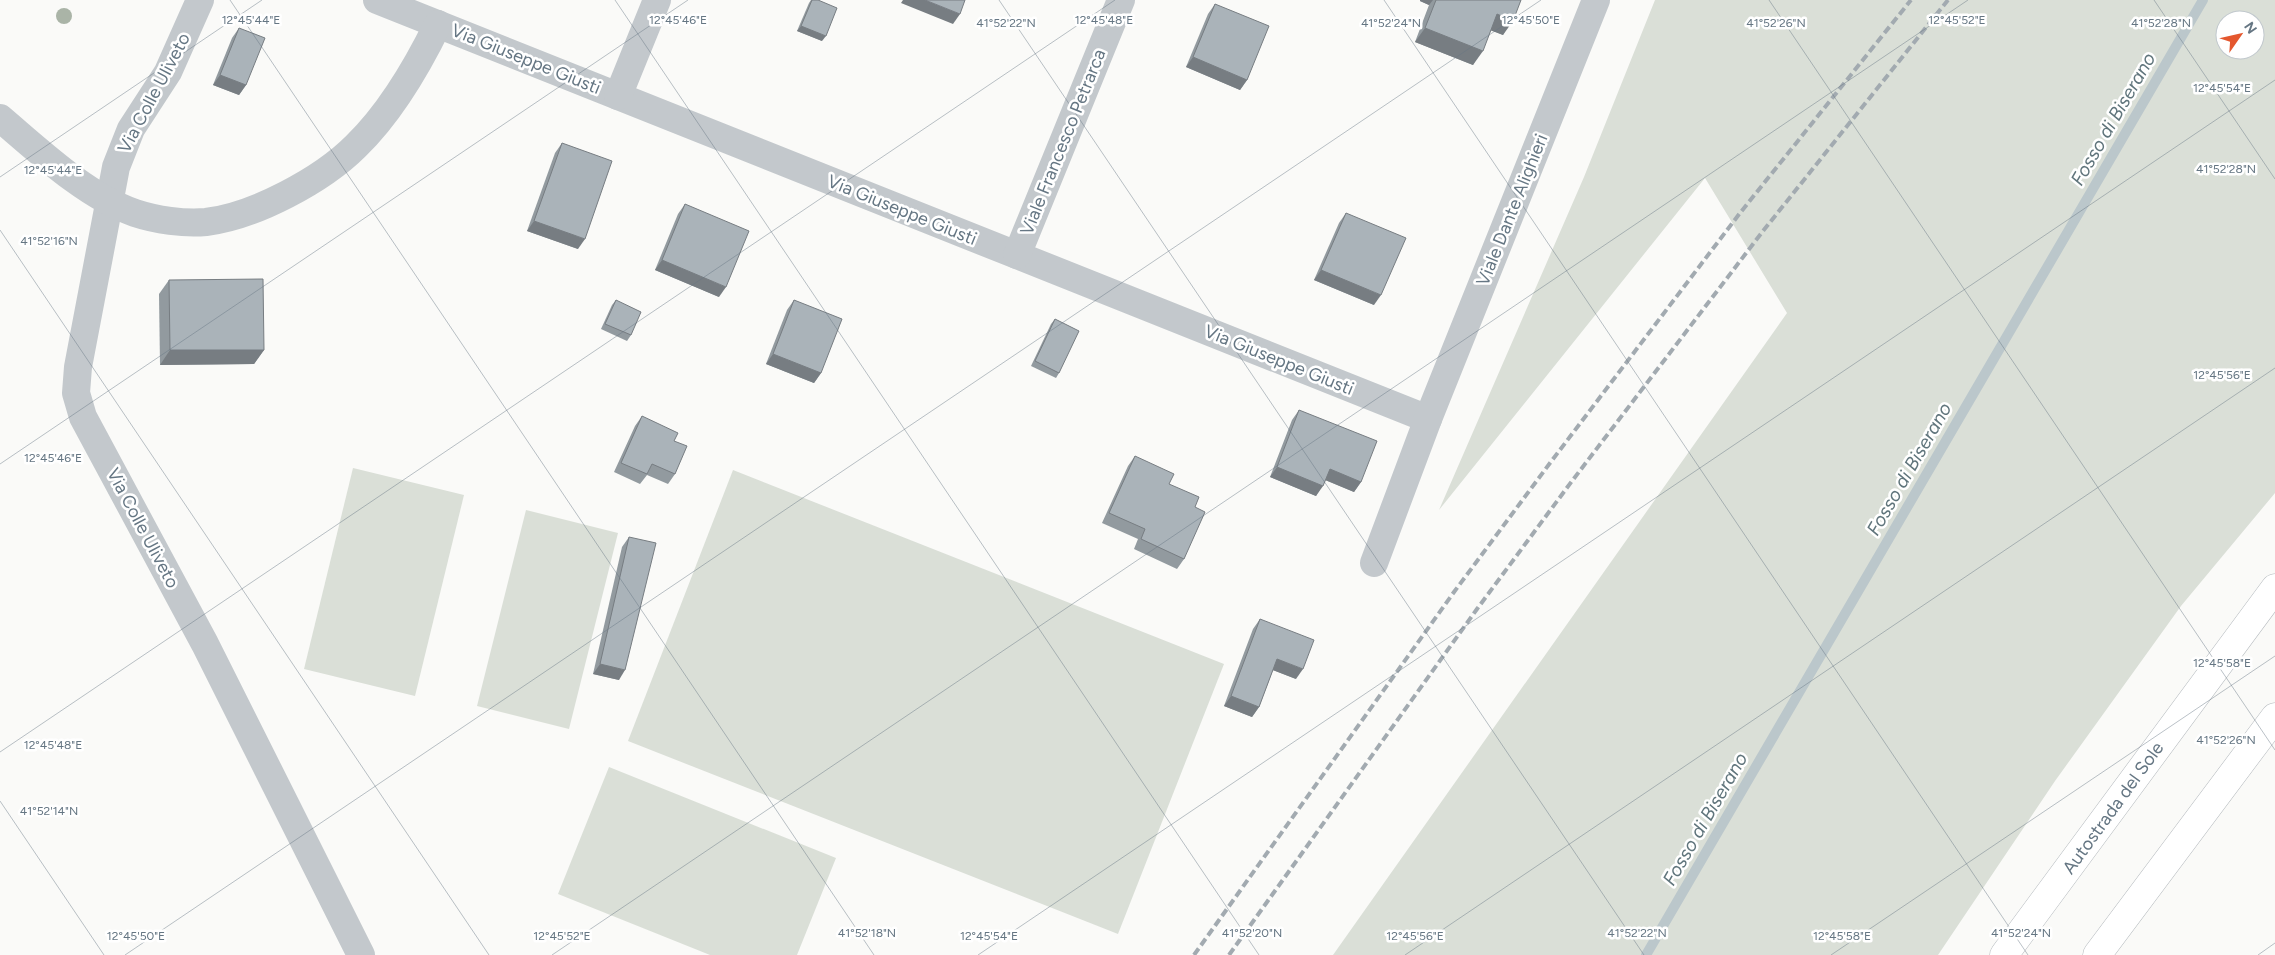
<svg xmlns="http://www.w3.org/2000/svg" width="2275" height="955" font-family="Figtree,sans-serif">
<style>
.green{fill:#dadfd7;fill-rule:evenodd}
.lines{fill:none;stroke-linecap:round;stroke-linejoin:round}
.stream{stroke:#bbc7cb;stroke-width:10}
.highway-casing{stroke:#b4b9bd;stroke-width:29}
.minor{stroke:#c3c8cc;stroke-width:28}
.highway{stroke:#fff;stroke-width:28}
.rail{stroke:#a2aab0;stroke-width:4;stroke-dasharray:8 4;stroke-linecap:butt}
.tree{fill:#aab4a7}
.wall{fill:#929a9f}
.shaded-wall{fill:#777d82}
.building{fill:#aab3b9;stroke:#777d82}
.ticks{fill:none;stroke:#657683;stroke-width:1;stroke-opacity:0.45}
.labels{text-anchor:middle;dominant-baseline:central;stroke-width:5;stroke-linejoin:round;paint-order:stroke}
.street-label{font-size:18px;fill:#657683;stroke:#fff}
.water-label{font-size:19px;font-style:italic;fill:#60757c;stroke:#fff}
.ticks-label{font-size:12px;text-anchor:middle;fill:#657683;stroke:#fff;stroke-width:5;stroke-linejoin:round;paint-order:stroke}
</style>
<rect width="100%" height="100%" fill="#fafaf8"/>
<g class="green">
<path d="M1655 0H2275V493L2181 606 2055 781 1938 955H1333L1787 313 1705 178 1439 510 1584 177ZM2225 20H2255V50H2225Z"/>
<polygon points="353,468 464,495 415,696 304,669"/>
<polygon points="733,470 1224,664 1118,934 628,741"/>
<polygon points="526,510 618,533 569,729 477,706"/>
<polygon points="609,767 836,858 797,955 710,955 558,894"/>
</g>
<g class="lines">
<polyline class="stream" points="1646,955 2203,0"/>
<g class="highway-casing">
<g id="highway">
<polyline points="2004,955 2275,588"/>
<polyline points="2097,955 2275,717"/>
</g>
</g>
<g class="minor">
<polyline points="200,0 168,72 131,129 116,167 78,367 76,393 83,417 205,644 361,955"/>
<polyline points="377,0 1428,419"/>
<polyline points="618,96 657,0"/>
<path d="M0 118C39 151 86 196 135 213 156 220 184 224 206 222 255 216 322 180 356 146 391 112 417 67 438 24"/>
<polyline points="1017,255 1121,0"/>
<polyline points="1374,563 1428,419 1596,0"/>
</g>
<use href="#highway" class="highway"/>
<g class="rail">
<polyline points="1194,955 1454,592 1550,463 1740,213 1911,0"/>
<polyline points="1229,955 1477,609 1572,481 1763,231 1948,0"/>
</g>
</g>
<circle class="tree" cx="64" cy="16" r="8"/>
<g class="wall">
<polygon points="811,0 818,0 822,41 797,31 809,3"/>
<polygon points="1420,0 1521,0 1503,35 1491,30 1473,65 1415,42 1429,5 1420,1"/>
<polygon points="1215,4 1247,80 1240,90 1186,67 1208,14"/>
<polygon points="239,28 246,85 239,95 213,85 232,38"/>
<polygon points="562,143 578,249 527,231 555,153"/>
<polygon points="685,204 719,297 655,270 678,214"/>
<polygon points="1346,213 1374,305 1314,280 1339,223"/>
<polygon points="169,280 264,350 254,364 160,365 159,294"/>
<polygon points="616,300 631,335 627,341 601,329 612,305"/>
<polygon points="794,300 821,373 814,383 766,364 787,310"/>
<polygon points="1055,319 1059,373 1056,378 1031,366 1051,324"/>
<polygon points="1299,410 1361,482 1354,492 1325,480 1316,496 1270,477 1292,420"/>
<polygon points="642,416 674,441 675,474 668,484 647,475 640,484 614,472 635,426"/>
<polygon points="1135,456 1169,484 1195,507 1184,559 1177,569 1134,549 1138,539 1102,523 1128,466"/>
<polygon points="629,537 619,680 593,674 622,547"/>
<polygon points="1260,619 1296,679 1273,670 1259,707 1252,717 1224,706 1253,629"/>
</g>
<g class="shaded-wall">
<polygon points="903,0 925,0 960,14 953,24 901,3"/>
<polygon points="1420,0 1433,0 1429,5 1420,1"/>
<polygon points="1497,14 1513,21 1503,35 1487,29"/>
<polygon points="801,26 826,36 822,41 797,31"/>
<polygon points="1425,28 1483,51 1473,65 1415,42"/>
<polygon points="1193,57 1247,80 1240,90 1186,67"/>
<polygon points="220,75 246,85 239,95 213,85"/>
<polygon points="534,221 585,239 578,249 527,231"/>
<polygon points="662,260 726,287 719,297 655,270"/>
<polygon points="1321,270 1381,295 1374,305 1314,280"/>
<polygon points="170,350 264,350 254,364 160,365"/>
<polygon points="773,354 821,373 814,383 766,364"/>
<polygon points="1277,467 1323,486 1316,496 1270,477"/>
<polygon points="1330,469 1361,482 1354,492 1323,479"/>
<polygon points="1277,659 1303,669 1296,679 1270,669"/>
<polygon points="600,664 625,670 619,680 593,674"/>
<polygon points="1231,696 1259,707 1252,717 1224,706"/>
</g>
<g class="building">
<polygon points="812,0 818,0 837,8 826,36 801,26"/>
<polygon points="925,0 965,0 960,14"/>
<polygon points="1436,0 1521,0 1513,21 1497,14 1483,51 1425,28"/>
<polygon points="1215,4 1269,26 1247,80 1193,57"/>
<polygon points="239,28 265,38 246,85 220,75"/>
<polygon points="562,143 612,161 585,239 534,221"/>
<polygon points="685,204 749,231 726,287 662,260"/>
<polygon points="1346,213 1406,238 1381,295 1321,270"/>
<polygon points="263,279 264,350 170,350 169,280"/>
<polygon points="616,300 641,312 631,335 605,324"/>
<polygon points="794,300 842,319 821,373 773,354"/>
<polygon points="1055,319 1079,331 1059,373 1035,361"/>
<polygon points="1299,410 1377,441 1361,482 1330,469 1323,486 1277,467"/>
<polygon points="642,416 678,433 674,441 687,446 675,474 652,464 647,474 621,463"/>
<polygon points="1135,456 1174,474 1169,484 1199,497 1195,507 1205,512 1184,559 1141,539 1145,529 1109,513"/>
<polygon points="629,537 656,543 625,670 600,664"/>
<polygon points="1260,619 1314,640 1303,669 1277,659 1259,707 1231,696"/>
</g>
<path class="ticks" d="M230 0 874 955M615 0 1259 955M999 0 1644 955M1384 0 2028 955M1769 0 2275 750M2154 0 2275 179M0 177 262 0M0 230 489 955M0 464 688 0M0 752 1115 0M0 801 104 955M125 955 1541 0M552 955 1968 0M978 955 2275 80M1405 955 2275 368M1831 955 2275 656M2258 955 2275 943"/>
<g class="labels">
<g class="street-label">
<text transform="translate(526 59) rotate(22)">Via Giuseppe Giusti</text>
<text transform="translate(154 93) rotate(-62)">Via Colle Uliveto</text>
<text transform="translate(1063 142) rotate(-68)">Viale Francesco Petrarca</text>
<text transform="translate(902 210) rotate(22)">Via Giuseppe Giusti</text>
<text transform="translate(1512 210) rotate(-68)">Viale Dante Alighieri</text>
<text transform="translate(1279 360) rotate(22)">Via Giuseppe Giusti</text>
<text transform="translate(143 528) rotate(62)">Via Colle Uliveto</text>
<text transform="translate(2113 808) rotate(-54)">Autostrada del Sole</text>
</g>
<g class="water-label">
<text transform="translate(2113 119) rotate(-60)">Fosso di Biserano</text>
<text transform="translate(1909 469) rotate(-60)">Fosso di Biserano</text>
<text transform="translate(1705 819) rotate(-60)">Fosso di Biserano</text>
</g>
</g>
<g class="ticks-label">
<text x="678" y="24">12°45'46"E</text>
<text x="1104" y="24">12°45'48"E</text>
<text x="1531" y="24">12°45'50"E</text>
<text x="1957" y="24">12°45'52"E</text>
<text x="251" y="24">12°45'44"E</text>
<text x="1006" y="27">41°52'22"N</text>
<text x="1391" y="27">41°52'24"N</text>
<text x="1776" y="27">41°52'26"N</text>
<text x="2161" y="27">41°52'28"N</text>
<text x="2222" y="92">12°45'54"E</text>
<text x="2226" y="173">41°52'28"N</text>
<text x="53" y="174">12°45'44"E</text>
<text x="49" y="245">41°52'16"N</text>
<text x="2222" y="379">12°45'56"E</text>
<text x="53" y="462">12°45'46"E</text>
<text x="2222" y="667">12°45'58"E</text>
<text x="2226" y="744">41°52'26"N</text>
<text x="53" y="749">12°45'48"E</text>
<text x="49" y="815">41°52'14"N</text>
<text x="867" y="937">41°52'18"N</text>
<text x="1252" y="937">41°52'20"N</text>
<text x="1637" y="937">41°52'22"N</text>
<text x="2021" y="937">41°52'24"N</text>
<text x="136" y="940">12°45'50"E</text>
<text x="562" y="940">12°45'52"E</text>
<text x="989" y="940">12°45'54"E</text>
<text x="1415" y="940">12°45'56"E</text>
<text x="1842" y="940">12°45'58"E</text>
</g>
<g transform="translate(2240 35) rotate(56)"><circle r="24" fill="#ffffff" stroke="#c1c8cd"/>
<path d="M0-4L9 19L0 12L-9 19Z" fill="#e4572e"/>
<text y="-8" font-size="14" font-weight="bold" text-anchor="middle" fill="#657683">N</text>
</g>
</svg>
